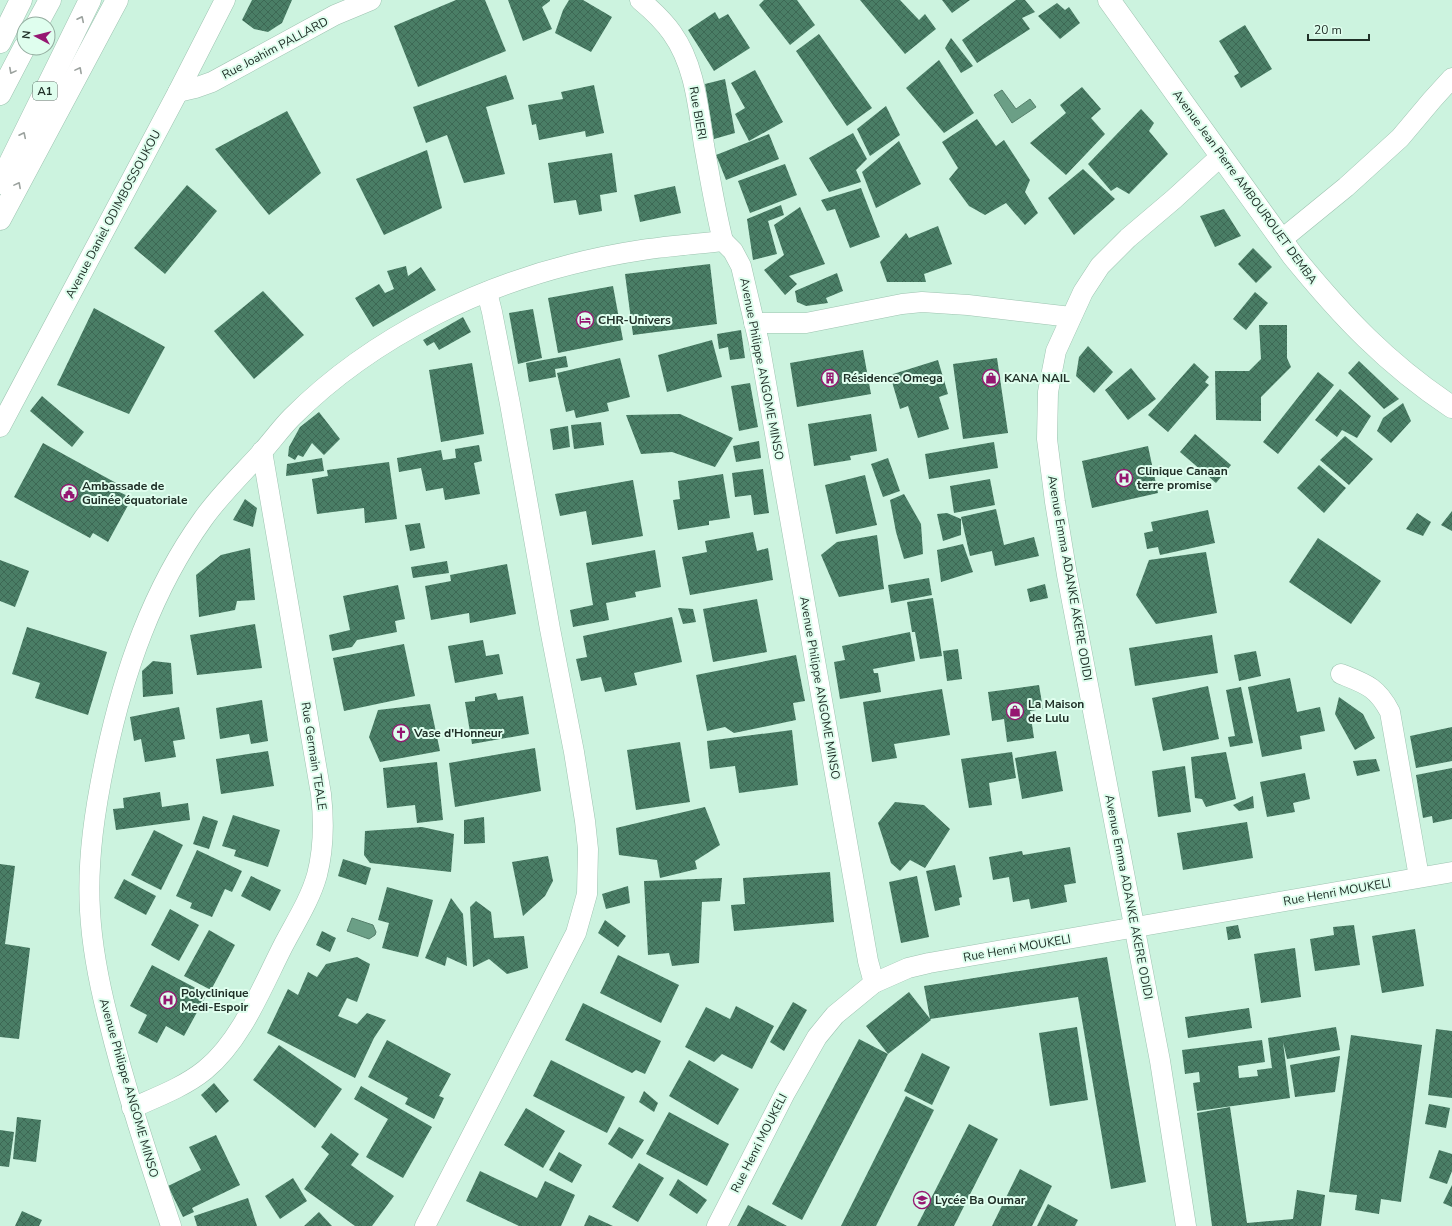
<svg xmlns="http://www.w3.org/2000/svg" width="1452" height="1226" font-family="'Nunito Sans',sans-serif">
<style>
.water{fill:#6b9f86;stroke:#547e6a}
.building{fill:url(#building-cross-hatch)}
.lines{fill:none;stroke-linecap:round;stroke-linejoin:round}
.minor-casing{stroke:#9dc3b0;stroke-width:21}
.secondary-casing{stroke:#9dc3b0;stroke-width:23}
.trunk-casing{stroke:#9dc3b0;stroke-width:23}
.minor{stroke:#fff;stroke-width:20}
.secondary{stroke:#fff;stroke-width:22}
.trunk{stroke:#fff;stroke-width:22}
.oneway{stroke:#9ba29e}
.labels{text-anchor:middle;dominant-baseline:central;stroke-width:4;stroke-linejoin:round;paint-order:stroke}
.shield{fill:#dffeee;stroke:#596e63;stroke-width:1}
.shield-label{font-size:11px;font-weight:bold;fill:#203028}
.street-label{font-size:12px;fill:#203028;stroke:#dffeee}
.poi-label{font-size:12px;font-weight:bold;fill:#203028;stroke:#dffeee;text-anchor:start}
</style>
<defs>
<pattern id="building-cross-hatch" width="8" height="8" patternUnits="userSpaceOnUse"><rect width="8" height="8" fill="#4a7e66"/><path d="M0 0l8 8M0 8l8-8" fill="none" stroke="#3d6854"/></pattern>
</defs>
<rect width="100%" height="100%" fill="#ccf3df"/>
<g class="water">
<polygon points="1002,90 1016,109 1030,99 1036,107 1012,123 994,95"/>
<polygon points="352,918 373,925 376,932 375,935 369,939 347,931"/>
</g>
<g class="building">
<polygon points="252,0 292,0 282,23 268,32 254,29 242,20"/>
<polygon points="456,0 485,0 506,51 418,87 394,26"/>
<polygon points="508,0 550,0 550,1 542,7 552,29 523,41"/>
<polygon points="569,0 583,0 612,17 591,52 555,33 563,10"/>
<polygon points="764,0 797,0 815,25 790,45 759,5"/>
<polygon points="860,0 900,0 919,20 925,14 936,29 905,54"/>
<polygon points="942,0 970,0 952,13"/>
<polygon points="1016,0 1025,0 1035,12 1022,18 1030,29 977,63 962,40"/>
<polygon points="1057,3 1065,10 1069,7 1080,23 1060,39 1038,16"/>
<polygon points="715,12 719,19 728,14 750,48 714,71 688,30"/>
<polygon points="1245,25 1272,69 1241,88 1234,76 1239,73 1219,41"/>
<polygon points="819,34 872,108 847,126 796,51"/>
<polygon points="951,38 973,66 961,73 945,48"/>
<polygon points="939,60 974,113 944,133 906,88"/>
<polygon points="755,70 783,122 749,141 735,114 745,108 731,83"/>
<polygon points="506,75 514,99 486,107 505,174 464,183 447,135 426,143 413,107"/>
<polygon points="725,79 735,133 714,139 705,84"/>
<polygon points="594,85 604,133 586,137 585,131 539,140 536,124 532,125 528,105 563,99 561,92"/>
<polygon points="1082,87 1101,109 1091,118 1105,134 1066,175 1030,143 1066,113 1060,105"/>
<polygon points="886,106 900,135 870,156 857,129"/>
<polygon points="1141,109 1154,123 1149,131 1168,154 1129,194 1117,187 1111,191 1088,164"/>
<polygon points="287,111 321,173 269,215 215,149"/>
<polygon points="977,119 996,146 1004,140 1030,180 1025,192 1038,213 1025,225 1006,203 985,215 969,206 949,179 958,168 942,142"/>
<polygon points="853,133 867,159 856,170 861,182 829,192 809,158"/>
<polygon points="769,134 779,159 726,180 716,155"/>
<polygon points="899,141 921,184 876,208 862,172"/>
<polygon points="427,150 442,208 384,235 356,179"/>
<polygon points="612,153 617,192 600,195 602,211 579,215 576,200 554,203 548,163"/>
<polygon points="785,164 797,195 750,213 738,181"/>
<polygon points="1083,169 1115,199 1074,235 1048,198"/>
<polygon points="187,185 217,211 165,274 134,248"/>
<polygon points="675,186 681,213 640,222 634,195"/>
<polygon points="861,188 880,237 850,248 835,209 827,211 821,200"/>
<polygon points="781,205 784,215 768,221 777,254 753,260 747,219"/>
<polygon points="800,207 825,264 789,276 797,284 785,295 764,270 784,255 774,225"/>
<polygon points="1224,209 1241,236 1215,247 1200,216"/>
<polygon points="938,226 952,264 924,274 926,282 887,282 880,262 906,233 909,238"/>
<polygon points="1253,248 1272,267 1256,283 1238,264"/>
<polygon points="710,264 717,324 633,335 625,274"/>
<polygon points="406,266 408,276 421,267 436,290 373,327 355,298 379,284 385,293 394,289 387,271"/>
<polygon points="837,273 843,291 826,298 828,303 806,306 797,302 795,291"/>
<polygon points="613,286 623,340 558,353 548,298"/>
<polygon points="263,291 304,335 254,379 214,331"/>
<polygon points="1255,292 1268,303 1246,330 1233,319"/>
<polygon points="94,308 165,347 129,414 57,385"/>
<polygon points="533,309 542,358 518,364 509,313"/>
<polygon points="463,317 471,332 439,350 434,342 427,346 423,340"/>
<polygon points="1259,325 1287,325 1287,358 1291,367 1261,397 1261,421 1216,420 1215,371 1249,371 1261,359"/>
<polygon points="741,330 745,358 730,360 728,347 719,349 717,334"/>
<polygon points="712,340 722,377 667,392 658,355"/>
<polygon points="1088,346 1113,372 1094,393 1076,376 1079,357"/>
<polygon points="863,350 871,394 797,407 790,363"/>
<polygon points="566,356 568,367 555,369 556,377 529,382 526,363"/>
<polygon points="620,358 630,397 607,403 609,411 576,418 574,410 566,412 557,373"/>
<polygon points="997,358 1008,433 963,439 953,364"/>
<polygon points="938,360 948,394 939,397 949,429 918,438 908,406 900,409 890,375"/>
<polygon points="1359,361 1399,399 1384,409 1348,373"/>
<polygon points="472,363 484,434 441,442 429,370"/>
<polygon points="1194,363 1209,377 1205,382 1209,385 1168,432 1148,415"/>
<polygon points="1131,368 1156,399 1128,420 1105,390"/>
<polygon points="1318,372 1334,385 1278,454 1263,442"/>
<polygon points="750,383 758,427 739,431 731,386"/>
<polygon points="1340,389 1371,416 1357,438 1342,430 1337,437 1315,420"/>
<polygon points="42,396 84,432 72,447 30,411"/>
<polygon points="1403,403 1411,421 1391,443 1377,431 1383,418"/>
<polygon points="319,412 340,439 324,455 312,443 303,457 298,455 295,460 288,456 289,447 300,427"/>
<polygon points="680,414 733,438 715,467 672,452 641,454 626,415"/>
<polygon points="871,414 877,451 850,456 851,460 814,466 808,424"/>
<polygon points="601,422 604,445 574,449 571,425"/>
<polygon points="568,426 570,447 553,450 550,429"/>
<polygon points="1195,434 1231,465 1216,483 1180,452"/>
<polygon points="1345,436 1373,459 1349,485 1320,460"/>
<polygon points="759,441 761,458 736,462 733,446"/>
<polygon points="994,442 998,468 929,479 925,454"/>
<polygon points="43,443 118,484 115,490 132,498 108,542 93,533 90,538 14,497"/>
<polygon points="479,445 482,461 474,463 480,494 445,500 443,488 426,491 421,468 399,472 397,458 441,450 443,460 456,458 455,449"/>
<polygon points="1148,446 1158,493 1092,508 1082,461"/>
<polygon points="322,458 324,471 286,476 287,464"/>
<polygon points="888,458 900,491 883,497 871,464"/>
<polygon points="389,462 397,519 365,523 364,508 317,514 312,479 328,476 327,470"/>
<polygon points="1319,465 1346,488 1324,513 1297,488"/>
<polygon points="763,469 769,513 754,515 751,495 735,497 732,473"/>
<polygon points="723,474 730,518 709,521 709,525 678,530 673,500 680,499 678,481"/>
<polygon points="865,475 877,525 836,534 825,485"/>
<polygon points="990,479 995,505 954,513 950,486"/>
<polygon points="633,480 643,536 592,545 586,511 560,516 555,494"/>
<polygon points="904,494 921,524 923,554 904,559 896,532 890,500"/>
<polygon points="245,499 257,508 253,527 233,520"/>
<polygon points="996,509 1004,545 1034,537 1039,556 995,566 992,551 970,556 961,517"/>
<polygon points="1208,510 1215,543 1160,555 1158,547 1147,549 1144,533 1153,531 1151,522"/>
<polygon points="1452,511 1452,531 1441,525"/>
<polygon points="947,513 961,519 961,535 943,541 937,514"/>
<polygon points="1417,513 1431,522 1423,536 1406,529"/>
<polygon points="420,523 425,548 410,551 405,525"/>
<polygon points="753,532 757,551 768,548 773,580 690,595 682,557 707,552 705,541"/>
<polygon points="877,535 884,589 839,597 821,555 837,542"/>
<polygon points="1318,538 1381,581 1351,624 1289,582"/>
<polygon points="963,544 973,572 941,582 937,550"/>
<polygon points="250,548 255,600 237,601 235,610 199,617 196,575 221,555"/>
<polygon points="655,550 661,587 635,592 636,597 606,603 609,620 573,627 570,610 593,605 586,563"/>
<polygon points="1206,552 1217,613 1156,624 1136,595 1149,560"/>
<polygon points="0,560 29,571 15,607 0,601"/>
<polygon points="447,561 449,573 413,578 411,567"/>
<polygon points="507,564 516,614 470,623 469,613 431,620 425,586 451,581 450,575"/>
<polygon points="929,578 932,595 891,603 888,585"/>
<polygon points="1045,584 1048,598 1030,602 1027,589"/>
<polygon points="398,585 405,619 395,621 397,632 357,640 352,647 332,651 329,635 350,630 343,596"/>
<polygon points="933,598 942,656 920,659 915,632 912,632 907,602"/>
<polygon points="757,599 767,652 713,662 703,609"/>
<polygon points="678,608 693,609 696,622 683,624"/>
<polygon points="672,617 682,662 634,673 637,685 605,692 601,677 581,681 576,659 587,657 583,636"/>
<polygon points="255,624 262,668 197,675 190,635"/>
<polygon points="27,627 107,652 88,715 35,698 40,683 12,674"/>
<polygon points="910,632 915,661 873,669 874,673 878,673 881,692 840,699 834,662 845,660 842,646"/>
<polygon points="1212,635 1218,673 1135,686 1129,648"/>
<polygon points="483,640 486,656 499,654 503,674 455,683 448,646"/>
<polygon points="404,644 415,696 344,711 333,658"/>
<polygon points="958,649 962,679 947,681 943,651"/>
<polygon points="1256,651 1261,676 1239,681 1234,655"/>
<polygon points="796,655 805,701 793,703 796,720 734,733 725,727 707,731 696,675"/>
<polygon points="153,661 171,663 173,694 143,697 142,671"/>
<polygon points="1290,678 1297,712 1320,707 1325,731 1300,736 1302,749 1262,757 1248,687"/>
<polygon points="1039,685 1043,709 1030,711 1034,738 1007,742 1004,719 992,721 988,692"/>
<polygon points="1208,686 1219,739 1163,751 1152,698"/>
<polygon points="1241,687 1253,743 1230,747 1228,737 1235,736 1226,690"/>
<polygon points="942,689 950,735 894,744 897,758 872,762 863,702"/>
<polygon points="496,693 498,700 523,696 529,734 472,744 465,702 475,701 475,697"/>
<polygon points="1339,697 1363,714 1375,738 1355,750 1335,714"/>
<polygon points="262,700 268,741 251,744 249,734 220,739 216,708"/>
<polygon points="430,704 440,751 380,762 369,737 378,710"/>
<polygon points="179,707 185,739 173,741 176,757 145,762 141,739 134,741 130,717"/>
<polygon points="1452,727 1452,761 1416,768 1410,736"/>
<polygon points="792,730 798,785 739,793 735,766 710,769 707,741"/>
<polygon points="680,742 690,802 636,810 627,750"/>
<polygon points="535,748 541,791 455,807 449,763"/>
<polygon points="268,751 274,786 221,794 216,759"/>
<polygon points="1056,751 1063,791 1022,799 1015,758"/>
<polygon points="1012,752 1016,778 989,783 992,805 969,808 961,759"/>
<polygon points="1226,752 1236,799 1206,807 1202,799 1195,798 1191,757"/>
<polygon points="1376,759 1380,771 1357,776 1353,761"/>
<polygon points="437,762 443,820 417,823 415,805 387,808 383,768"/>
<polygon points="1185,766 1191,812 1158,817 1152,771"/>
<polygon points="1452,768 1452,819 1433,823 1432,816 1423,818 1416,775"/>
<polygon points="1305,773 1310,799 1293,803 1295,812 1267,817 1260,782"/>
<polygon points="160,792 162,807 188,803 190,820 116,830 113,809 124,808 123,798"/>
<polygon points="1253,796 1254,808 1239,811 1233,805"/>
<polygon points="895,802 924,805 950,829 925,868 910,860 900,871 891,863 878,823"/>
<polygon points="705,807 720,845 695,861 697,869 660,878 657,860 619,855 616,828"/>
<polygon points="233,815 280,830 268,867 234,856 236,850 222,846"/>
<polygon points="203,816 218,821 209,849 193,844"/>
<polygon points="484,817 485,843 464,844 464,820"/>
<polygon points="1247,822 1253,858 1183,870 1177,833"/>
<polygon points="422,827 454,834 451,872 370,863 364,855 365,831"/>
<polygon points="154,830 183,845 161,890 131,875"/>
<polygon points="1070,847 1076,883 1064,885 1067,902 1031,909 1029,899 1013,902 1009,877 993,880 989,857 1022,851 1023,855"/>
<polygon points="197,850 242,871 232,892 225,889 212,917 190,908 192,903 176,896"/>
<polygon points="548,856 553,881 545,896 523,916 512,862"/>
<polygon points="343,859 371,868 366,885 338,876"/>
<polygon points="0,864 15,866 5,944 30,948 19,1039 0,1037"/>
<polygon points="955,865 962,897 959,898 960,905 935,911 926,871"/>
<polygon points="830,872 834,922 734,931 731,905 745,904 743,878"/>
<polygon points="251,876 281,890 270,911 241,896"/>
<polygon points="917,876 929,937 901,943 889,882"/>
<polygon points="722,878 720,901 702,902 699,963 672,966 669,953 648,955 644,881"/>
<polygon points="124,879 156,896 146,915 114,898"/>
<polygon points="628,886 630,903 606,909 602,894"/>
<polygon points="387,887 433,900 418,957 382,948 389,923 378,920"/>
<polygon points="451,898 463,914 467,966 447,957 445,966 425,958"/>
<polygon points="476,901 491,912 494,938 524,936 528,968 507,974 489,959 473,967 470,907"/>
<polygon points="170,909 199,925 179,961 151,945"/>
<polygon points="605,920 626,936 618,947 598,933"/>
<polygon points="1238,925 1241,938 1228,940 1226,927"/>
<polygon points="1354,925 1360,965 1315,971 1310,939 1334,935 1333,927"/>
<polygon points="1415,929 1424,986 1382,993 1372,936"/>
<polygon points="209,930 235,945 211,990 184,976"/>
<polygon points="322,931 336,938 330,952 316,945"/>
<polygon points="1295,948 1301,997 1261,1003 1254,954"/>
<polygon points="618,955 679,985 661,1023 600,993"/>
<polygon points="357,957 370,964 368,971 357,1002 347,998 338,1016 357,1024 367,1013 386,1020 374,1038 355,1078 267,1033 288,989 298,995 308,972 317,977 326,964"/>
<polygon points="1107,957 1146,1182 1111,1189 1078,997 930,1019 924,986"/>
<polygon points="152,965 207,994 184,1036 166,1026 157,1043 138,1033 147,1015 130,1006"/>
<polygon points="909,992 931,1020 888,1054 866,1026"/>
<polygon points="793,1002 807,1010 784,1051 770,1042"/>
<polygon points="583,1003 661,1041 645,1074 636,1070 632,1073 565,1040"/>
<polygon points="736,1006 774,1026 752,1069 722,1054 714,1062 685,1047 706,1007 730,1019"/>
<polygon points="1249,1008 1252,1028 1188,1038 1185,1017"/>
<polygon points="1077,1027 1088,1100 1050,1106 1039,1033"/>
<polygon points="1336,1027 1340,1050 1287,1059 1283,1042 1290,1098 1197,1111 1193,1083 1200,1082 1199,1072 1185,1074 1182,1050 1262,1040 1265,1062 1238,1066 1239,1078 1258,1076 1257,1070 1272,1068 1268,1038"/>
<polygon points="1436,1029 1452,1031 1452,1098 1428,1095"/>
<polygon points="1351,1035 1422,1045 1401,1202 1381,1199 1379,1214 1355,1210 1357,1195 1329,1192"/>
<polygon points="859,1039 888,1054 802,1220 772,1204"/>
<polygon points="387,1040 451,1074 439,1096 444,1098 434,1119 405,1104 408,1098 368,1077"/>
<polygon points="279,1045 342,1089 315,1128 253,1080"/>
<polygon points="922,1053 950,1067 932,1105 904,1091"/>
<polygon points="1340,1056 1335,1092 1295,1097 1290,1065"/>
<polygon points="551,1060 625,1097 607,1133 533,1096"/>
<polygon points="689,1060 739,1089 718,1125 669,1096"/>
<polygon points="214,1083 229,1101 216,1113 201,1095"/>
<polygon points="361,1086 432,1127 403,1178 366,1157 388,1119 354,1099"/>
<polygon points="644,1091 658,1103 654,1112 639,1102"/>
<polygon points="906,1096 934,1110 876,1226 841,1226"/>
<polygon points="1429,1104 1450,1108 1446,1128 1425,1124"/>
<polygon points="1230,1107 1247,1223 1293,1219 1297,1190 1325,1195 1321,1226 1212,1226 1197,1113"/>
<polygon points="526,1108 565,1131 543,1168 504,1145"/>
<polygon points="669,1112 729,1144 707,1186 646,1154"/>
<polygon points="17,1117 41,1120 36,1162 13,1159"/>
<polygon points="969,1124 998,1139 954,1226 917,1226"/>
<polygon points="619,1127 644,1140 632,1159 608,1144"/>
<polygon points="0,1130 14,1132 9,1167 0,1166"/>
<polygon points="331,1133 359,1154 351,1165 394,1196 372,1226 355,1226 304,1189 329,1154 321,1147"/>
<polygon points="216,1135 240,1185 192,1208 194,1212 183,1217 168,1186 201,1170 189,1147"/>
<polygon points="1439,1150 1452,1154 1452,1171 1447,1184 1429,1178"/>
<polygon points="559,1152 582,1165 572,1183 549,1170"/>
<polygon points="639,1163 664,1178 638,1222 612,1207"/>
<polygon points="1020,1169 1052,1186 1032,1226 992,1226"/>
<polygon points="480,1171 537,1198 545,1181 575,1195 561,1226 519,1226 466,1201"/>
<polygon points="293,1178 307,1201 280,1219 265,1196"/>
<polygon points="678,1179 707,1200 697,1214 669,1195"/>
<polygon points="1452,1185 1452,1207 1443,1203"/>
<polygon points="248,1198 257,1226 197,1226 194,1216"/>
<polygon points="1048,1204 1078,1220 1075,1226 1037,1226"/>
<polygon points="748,1205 787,1226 737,1226"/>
<polygon points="22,1211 42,1220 39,1226 15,1226"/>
<polygon points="319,1212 332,1226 304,1226"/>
<polygon points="589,1215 613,1226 584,1226"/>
</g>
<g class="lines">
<g class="minor-casing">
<g id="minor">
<path d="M640 0C652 10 663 20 672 33 695 65 698 107 704 145 710 178 715 209 723 241"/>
<polyline points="178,92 195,88 212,82 335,15 371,0"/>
<polyline points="1281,240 1346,187 1400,138 1432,100 1452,78"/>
<polyline points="754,323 806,323 902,304 922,302 968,305 1071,317"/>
<polyline points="0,427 178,92 225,0"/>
<path d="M1341 674C1366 684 1377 687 1390 712L1419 877"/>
<path d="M132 1108C157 1097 184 1087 205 1070 241 1041 262 987 283 946 295 923 310 900 317 875 324 848 324 821 321 794L262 451"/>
<path d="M171 1226C148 1157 125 1088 108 1018 99 983 92 947 90 911 87 859 95 808 106 756 124 672 152 590 203 519 220 495 241 475 261 453 272 441 281 428 292 417 333 376 384 341 435 315 500 282 570 261 642 250 669 246 696 244 723 241L733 251 741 266 759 343 868 961 874 983"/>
<polyline points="425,1226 576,933 587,894 588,849 585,821 574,752 550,629 510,404 492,312 487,292"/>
<polyline points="717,1226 785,1093 817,1037 835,1015 874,983 908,968 929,963 1452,872"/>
<polyline points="1186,1226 1160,1061 1067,575 1055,502 1047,439 1048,392 1056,351 1083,292 1100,266 1128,238 1174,199 1221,156"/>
</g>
</g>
<g class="secondary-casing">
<path id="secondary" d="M1109 0 1293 256C1342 316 1387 364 1452 407"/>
</g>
<g class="trunk-casing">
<g id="trunk">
<polyline points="37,24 50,0"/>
<polyline points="0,42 21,0"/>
<polyline points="0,94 24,48"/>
<polyline points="0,183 90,0"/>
<polyline points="0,219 117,0"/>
</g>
</g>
<use href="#minor" class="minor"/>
<use href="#secondary" class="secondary"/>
<use href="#trunk" class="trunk"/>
</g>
<defs><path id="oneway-chevron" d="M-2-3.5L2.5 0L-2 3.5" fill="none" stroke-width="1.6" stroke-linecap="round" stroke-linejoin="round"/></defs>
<g class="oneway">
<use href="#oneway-chevron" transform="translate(81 19) rotate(-64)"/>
<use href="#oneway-chevron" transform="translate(79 70) rotate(-62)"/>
<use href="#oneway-chevron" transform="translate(12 71) rotate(118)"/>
<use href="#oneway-chevron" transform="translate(23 135) rotate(-64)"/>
<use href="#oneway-chevron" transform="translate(18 185) rotate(-62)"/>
</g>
<defs>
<g id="hotel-ring" transform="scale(0.9)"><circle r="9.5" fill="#dffeee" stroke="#951771" stroke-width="1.5"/><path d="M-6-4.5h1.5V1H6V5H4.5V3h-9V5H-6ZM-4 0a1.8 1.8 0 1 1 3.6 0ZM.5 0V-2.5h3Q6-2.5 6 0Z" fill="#951771"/></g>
<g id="building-ring" transform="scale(0.9)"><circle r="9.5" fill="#dffeee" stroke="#951771" stroke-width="1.5"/><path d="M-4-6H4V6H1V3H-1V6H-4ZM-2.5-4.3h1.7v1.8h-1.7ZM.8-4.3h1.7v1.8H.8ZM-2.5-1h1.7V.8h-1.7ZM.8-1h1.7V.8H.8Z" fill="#951771"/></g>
<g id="shop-ring" transform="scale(0.9)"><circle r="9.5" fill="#dffeee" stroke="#951771" stroke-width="1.5"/><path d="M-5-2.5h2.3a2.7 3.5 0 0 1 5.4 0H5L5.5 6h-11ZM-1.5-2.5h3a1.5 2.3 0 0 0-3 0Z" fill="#951771"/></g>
<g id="hospital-ring" transform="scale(0.9)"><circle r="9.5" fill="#dffeee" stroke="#951771" stroke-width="1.5"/><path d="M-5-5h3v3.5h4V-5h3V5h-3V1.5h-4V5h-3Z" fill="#951771"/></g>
<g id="civic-ring" transform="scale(0.9)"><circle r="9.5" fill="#dffeee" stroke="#951771" stroke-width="1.5"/><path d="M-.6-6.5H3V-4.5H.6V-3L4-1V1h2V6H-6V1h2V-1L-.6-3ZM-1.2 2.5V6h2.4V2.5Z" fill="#951771"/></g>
<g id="church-ring" transform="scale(0.9)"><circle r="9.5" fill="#dffeee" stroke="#951771" stroke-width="1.5"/><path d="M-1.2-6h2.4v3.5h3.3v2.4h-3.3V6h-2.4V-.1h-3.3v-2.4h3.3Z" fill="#951771"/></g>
<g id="school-ring" transform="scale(0.9)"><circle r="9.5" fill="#dffeee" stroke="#951771" stroke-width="1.5"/><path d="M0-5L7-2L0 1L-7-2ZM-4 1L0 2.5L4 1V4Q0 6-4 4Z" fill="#951771"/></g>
</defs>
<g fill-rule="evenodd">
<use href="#hotel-ring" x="585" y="320"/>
<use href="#building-ring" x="830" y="378"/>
<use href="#shop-ring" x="991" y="378"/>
<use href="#hospital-ring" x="1124" y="478"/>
<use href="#civic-ring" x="69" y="493"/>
<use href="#shop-ring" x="1015" y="711"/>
<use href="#church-ring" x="401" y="733"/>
<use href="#hospital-ring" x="168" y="1000"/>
<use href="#school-ring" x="922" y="1200"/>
</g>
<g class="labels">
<rect class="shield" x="33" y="82" width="24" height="18" rx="3"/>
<g class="shield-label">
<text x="45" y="91">A1</text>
</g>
<g class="street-label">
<text transform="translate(275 48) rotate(-28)">Rue Joahim PALLARD</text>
<text transform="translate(698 113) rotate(80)">Rue BIERI</text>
<text transform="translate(1245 187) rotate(54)">Avenue Jean Pierre AMBOUROUET DEMBA</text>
<text transform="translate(113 214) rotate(-62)">Avenue Daniel ODIMBOSSOUKOU</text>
<text transform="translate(762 369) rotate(79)">Avenue Philippe ANGOME MINSO</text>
<text transform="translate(1070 578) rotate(80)">Avenue Emma ADANKE AKERE ODIDI</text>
<text transform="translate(820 688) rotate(80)">Avenue Philippe ANGOME MINSO</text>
<text transform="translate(314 756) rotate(81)">Rue Germain TEALE</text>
<text transform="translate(1337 892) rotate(-10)">Rue Henri MOUKELI</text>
<text transform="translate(1129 897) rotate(79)">Avenue Emma ADANKE AKERE ODIDI</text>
<text transform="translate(1017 948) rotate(-10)">Rue Henri MOUKELI</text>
<text transform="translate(129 1088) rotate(74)">Avenue Philippe ANGOME MINSO</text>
<text transform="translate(759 1143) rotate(-63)">Rue Henri MOUKELI</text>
</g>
<g class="poi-label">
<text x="598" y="320">CHR-Univers</text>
<text x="843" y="378">Résidence Omega</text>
<text x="1004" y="378">KANA NAIL</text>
<text x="1137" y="471">Clinique Canaan<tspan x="1137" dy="14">terre promise</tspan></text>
<text x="82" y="486">Ambassade de<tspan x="82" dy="14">Guinée équatoriale</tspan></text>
<text x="1028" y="704">La Maison<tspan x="1028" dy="14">de Lulu</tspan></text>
<text x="414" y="733">Vase d'Honneur</text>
<text x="181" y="993">Polyclinique<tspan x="181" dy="14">Medi-Espoir</tspan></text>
<text x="935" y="1200">Lycée Ba Oumar</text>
</g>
</g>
<g transform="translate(36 36) rotate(277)"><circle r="19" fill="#dffeee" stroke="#93ac9f"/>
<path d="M0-3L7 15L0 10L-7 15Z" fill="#951771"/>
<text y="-6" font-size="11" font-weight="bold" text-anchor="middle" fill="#203028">N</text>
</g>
<path d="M1308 34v6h61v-6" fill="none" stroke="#203028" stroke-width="2"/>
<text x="1314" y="34" font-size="12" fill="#203028" stroke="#dffeee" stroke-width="3" paint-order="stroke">20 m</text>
</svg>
